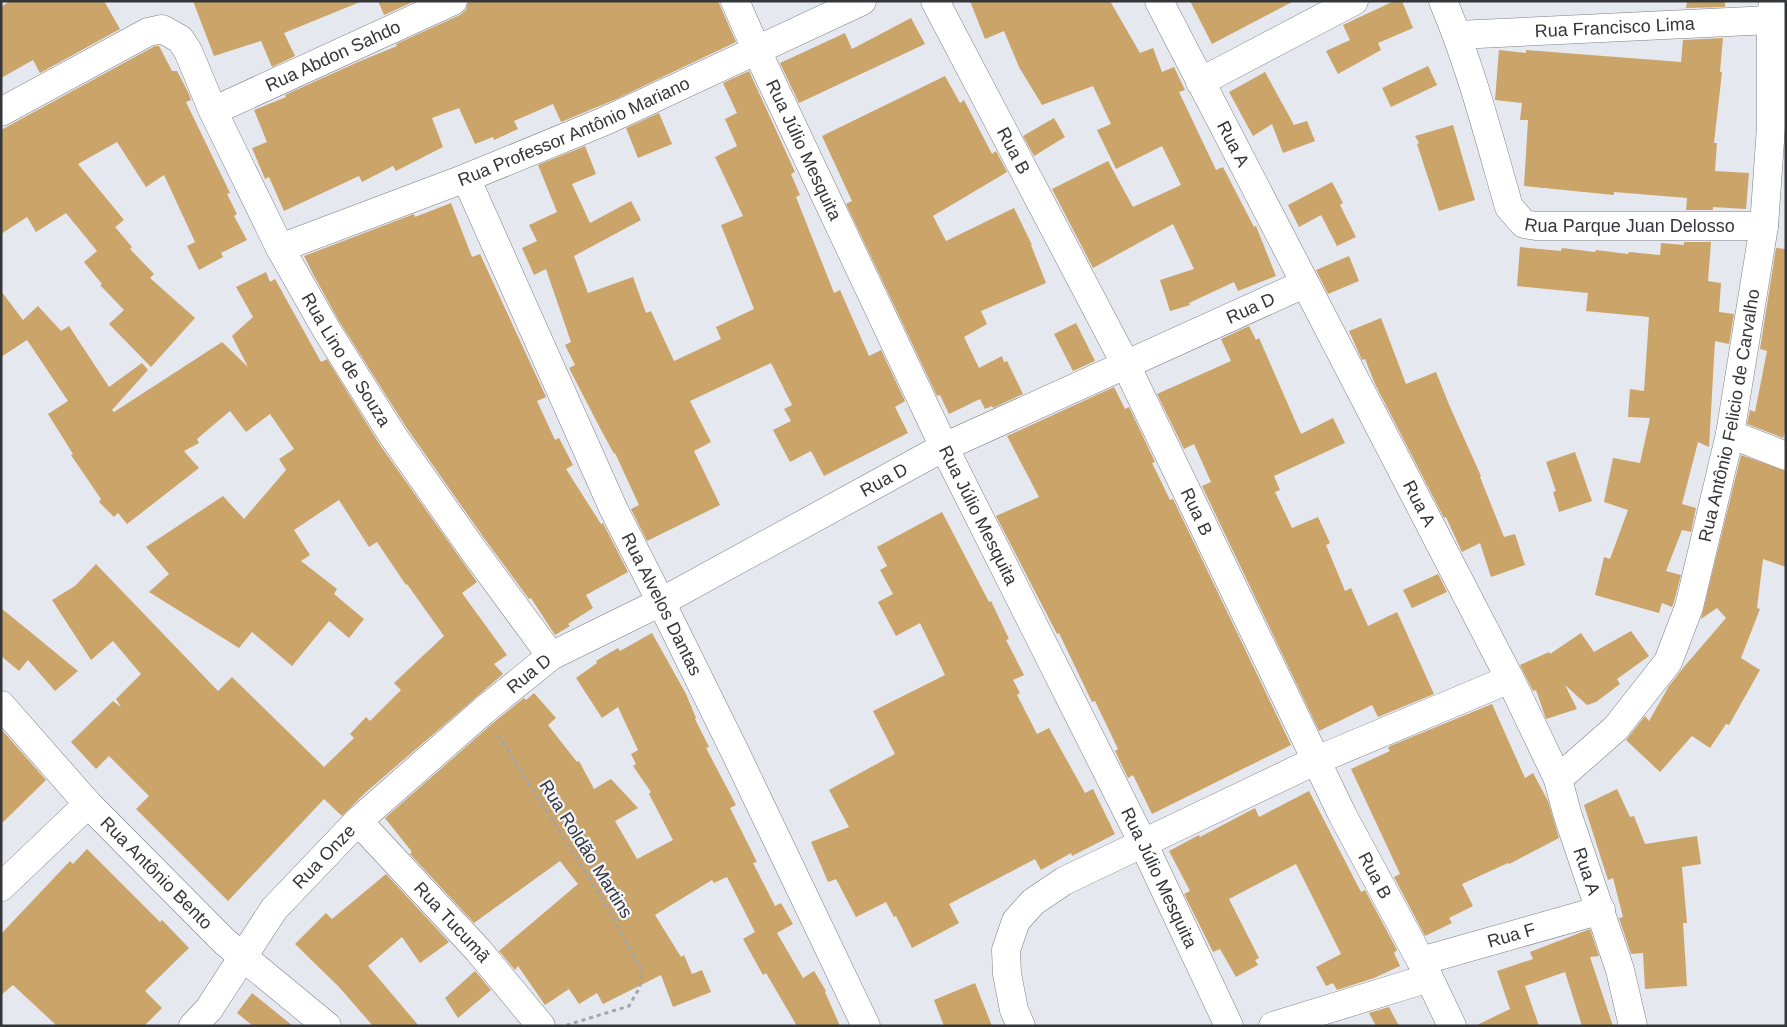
<svg xmlns="http://www.w3.org/2000/svg" width="1787" height="1027" font-family="Helvetica,sans-serif">
<style>
.building{fill:#caa469}
.lines{fill:none;stroke-linecap:round;stroke-linejoin:round}
.street-casing{stroke:#7e7f86;stroke-width:29}
.secondary-casing{stroke:#7e7f86;stroke-width:29}
.path{stroke:#a3a5aa;stroke-width:3;stroke-dasharray:4 4;stroke-linecap:butt}
.street{stroke:#fff;stroke-width:28}
.secondary{stroke:#fff;stroke-width:28}
.labels{text-anchor:middle;dominant-baseline:central;stroke-width:4.5;stroke-linejoin:round;paint-order:stroke}
.street-label{font-size:18px;fill:#353639;stroke:#f3f5fd}
</style>
<rect width="100%" height="100%" fill="#e6e8ef"/>
<g class="building">
<polygon points="10,1 104,1 120,29 40,73 33,60 1,78 1,7"/>
<polygon points="193,1 360,1 360,2 284,33 295,56 272,67 261,41 214,56"/>
<polygon points="378,1 415,1 384,15"/>
<polygon points="468,1 718,1 736,42 614,100 561,122 553,104 514,121 518,129 494,140 493,137 475,144 459,108 432,118 443,147 396,171 393,166 362,182 359,176 284,211 269,177 265,179 252,148 267,142 254,110 286,97 285,95 358,62 397,46 396,44 460,15 466,10"/>
<polygon points="970,1 1110,1 1140,53 1153,48 1162,72 1174,67 1185,90 1179,92 1216,170 1223,167 1254,227 1256,226 1276,276 1238,291 1234,282 1189,303 1190,305 1170,311 1160,280 1194,269 1173,224 1093,268 1052,189 1108,161 1133,207 1181,185 1162,146 1116,169 1097,130 1111,124 1093,86 1042,105 1019,67 1004,31 985,39"/>
<polygon points="1190,1 1294,1 1212,44"/>
<polygon points="1394,1 1402,1 1413,28 1378,43 1381,50 1338,74 1326,51 1350,40 1343,25"/>
<polygon points="1687,1 1725,1 1725,7 1686,8"/>
<polygon points="911,18 925,44 799,103 780,63 845,33 852,49"/>
<polygon points="1723,38 1720,72 1722,72 1714,143 1717,143 1715,171 1749,173 1746,209 1713,207 1713,210 1686,210 1687,198 1614,192 1614,195 1524,186 1528,120 1520,120 1522,103 1495,100 1499,50 1526,53 1526,50 1681,62 1683,40"/>
<polygon points="155,46 159,46 172,71 177,71 189,94 191,100 186,102 230,193 227,194 237,214 234,216 247,240 221,253 223,257 199,270 187,246 195,242 164,175 146,187 117,142 78,164 124,220 115,227 132,247 130,249 154,274 150,278 195,318 151,367 109,324 124,310 100,285 102,284 84,262 97,251 66,213 36,232 27,217 1,234 1,130"/>
<polygon points="1428,66 1437,85 1391,107 1382,88"/>
<polygon points="749,71 795,172 791,174 800,195 796,197 834,293 840,290 869,356 881,350 905,401 895,407 908,433 824,476 811,451 790,462 773,430 791,421 784,409 792,405 771,363 690,401 711,442 694,451 720,505 647,541 631,509 639,505 615,453 614,454 600,428 569,368 575,365 565,345 571,342 546,269 534,275 522,248 537,241 529,225 557,212 538,165 585,146 596,174 572,184 590,223 631,201 641,220 574,256 588,293 633,277 646,313 651,311 674,361 721,339 716,327 754,309 721,225 743,216 715,157 737,146 725,119 737,113 723,83"/>
<polygon points="1265,72 1294,125 1307,121 1315,141 1283,153 1272,124 1253,136 1229,92"/>
<polygon points="945,76 960,103 964,100 992,154 996,151 1007,172 933,216 946,241 1014,208 1032,245 1031,245 1046,283 981,311 987,324 964,337 979,368 1002,356 1004,362 1007,361 1023,394 993,408 992,406 985,409 980,399 949,414 940,395 937,396 846,204 852,201 822,136"/>
<polygon points="659,113 672,144 638,158 626,128"/>
<polygon points="1054,118 1065,137 1034,156 1023,136"/>
<polygon points="1453,125 1475,200 1439,211 1417,144 1419,143 1415,136"/>
<polygon points="1332,182 1343,203 1340,205 1356,237 1337,246 1321,215 1299,227 1288,205"/>
<polygon points="451,203 472,257 480,254 546,397 537,401 555,440 559,438 573,465 566,469 601,524 603,523 628,572 586,595 593,608 568,624 570,626 555,635 531,598 529,599 484,538 406,427 339,321 313,274 304,256 414,214 415,217"/>
<polygon points="1684,242 1711,242 1708,281 1721,283 1719,312 1734,314 1729,344 1715,341 1709,447 1698,442 1682,504 1696,508 1691,532 1682,530 1666,571 1681,575 1674,602 1672,607 1662,603 1659,613 1595,595 1604,557 1610,559 1628,510 1604,502 1613,458 1640,463 1650,418 1628,417 1630,389 1644,391 1649,317 1586,311 1588,293 1517,286 1520,247 1561,251 1562,248 1595,252 1596,250 1628,254 1629,252 1660,255 1661,243 1684,245"/>
<polygon points="1776,248 1786,249 1786,429 1783,438 1747,424 1750,410 1755,412 1767,351 1760,349"/>
<polygon points="1349,256 1359,281 1328,294 1316,270"/>
<polygon points="266,272 270,282 275,279 321,362 327,359 380,445 477,582 462,593 507,655 494,664 503,674 365,793 342,816 324,799 228,901 136,809 149,796 109,756 96,769 71,742 113,701 121,707 116,699 141,674 113,641 91,660 52,600 75,586 96,564 218,691 232,677 324,767 354,738 350,734 366,717 370,721 401,690 394,683 444,636 407,584 406,585 377,542 369,547 339,500 294,530 310,555 301,561 337,589 334,594 364,619 349,638 329,621 292,666 252,632 239,648 149,592 169,574 146,547 223,496 244,519 286,470 279,459 294,449 270,414 246,432 230,411 197,439 199,443 184,451 199,468 127,524 118,513 114,517 99,502 101,499 71,455 73,454 48,414 68,401 27,340 1,357 1,291 23,320 38,306 61,331 69,326 109,387 142,363 148,370 112,410 114,412 222,342 248,367 232,336 253,317 236,287"/>
<polygon points="1381,318 1406,384 1436,372 1450,407 1481,476 1480,477 1504,537 1515,534 1525,565 1491,577 1480,543 1462,552 1446,517 1444,518 1375,384 1365,359 1362,360 1349,331"/>
<polygon points="1076,323 1095,361 1073,371 1054,334"/>
<polygon points="1249,326 1256,340 1259,338 1301,434 1333,418 1345,443 1274,476 1280,490 1275,492 1292,528 1318,517 1330,543 1326,545 1345,591 1351,588 1368,626 1397,612 1434,694 1378,717 1372,705 1319,731 1202,486 1211,482 1194,444 1184,449 1157,394 1231,361 1221,339"/>
<polygon points="1114,387 1125,409 1129,407 1155,462 1152,463 1170,500 1173,499 1291,745 1152,814 1133,775 1128,778 1115,751 1118,749 1095,701 1092,702 1059,633 1057,634 996,516 1039,497 1007,436"/>
<polygon points="1575,452 1592,501 1559,512 1553,492 1556,491 1546,462"/>
<polygon points="1741,455 1786,471 1786,567 1763,559 1757,608 1760,609 1741,658 1760,670 1729,725 1726,724 1710,748 1692,736 1660,772 1626,740 1645,716 1649,721 1669,686 1683,668 1726,618 1717,608 1701,619"/>
<polygon points="942,512 989,602 991,601 1009,639 1006,640 1024,675 1013,680 1020,693 1017,695 1037,734 1049,728 1085,793 1093,789 1115,834 1072,856 1071,853 1041,870 1035,859 949,904 959,923 912,948 896,916 894,917 886,902 856,917 836,879 828,882 811,842 849,827 829,790 895,754 873,711 945,675 920,623 896,636 878,602 893,594 880,570 887,566 877,547"/>
<polygon points="1438,574 1447,592 1412,608 1403,590"/>
<polygon points="1,608 78,671 55,691 28,660 19,671 1,656"/>
<polygon points="1631,631 1649,656 1617,679 1620,684 1596,702 1587,705 1565,685 1577,709 1546,719 1536,690 1533,691 1520,665 1549,652 1550,654 1581,633 1594,652"/>
<polygon points="652,633 686,694 696,718 695,719 709,747 706,748 736,805 730,808 757,862 753,863 775,906 781,903 793,924 777,933 803,978 814,971 826,991 825,992 840,1026 797,1026 766,973 763,975 743,939 755,932 727,877 714,883 712,880 655,915 681,957 684,955 692,974 702,970 711,992 673,1007 661,975 603,1004 597,993 579,1004 569,989 545,1005 518,966 515,970 499,951 578,884 560,861 474,923 410,854 412,852 385,818 493,723 524,698 526,700 534,693 556,718 548,725 577,762 579,761 594,789 611,779 638,808 615,821 637,859 673,840 649,794 651,792 633,766 636,764 631,754 638,750 618,707 602,718 576,678 597,663 596,661 618,648 620,651"/>
<polygon points="1492,704 1525,778 1533,773 1548,801 1559,838 1509,864 1508,863 1462,884 1473,906 1449,918 1452,923 1425,936 1394,877 1400,874 1351,769 1390,751 1388,748 1390,746"/>
<polygon points="1,729 46,780 1,824"/>
<polygon points="1617,789 1630,817 1634,816 1645,844 1697,836 1701,864 1682,867 1687,923 1683,923 1687,986 1645,989 1643,953 1631,954 1619,918 1623,917 1613,878 1608,880 1584,805"/>
<polygon points="1309,791 1361,892 1365,890 1397,950 1394,953 1400,966 1374,978 1337,990 1333,983 1326,986 1316,967 1341,954 1296,864 1229,899 1259,958 1255,960 1258,965 1236,977 1220,949 1213,952 1184,894 1190,891 1169,851 1199,835 1200,837 1255,808 1259,817"/>
<polygon points="87,849 160,922 162,920 189,948 145,991 162,1008 144,1026 57,1026 13,985 1,995 1,934 70,861 73,864"/>
<polygon points="386,874 449,942 420,963 402,937 368,966 419,1026 373,1026 339,987 295,944 326,913 332,919"/>
<polygon points="1590,929 1599,956 1590,957 1613,1026 1582,1026 1565,972 1525,986 1539,1026 1475,1026 1510,1009 1497,971 1533,959 1530,952"/>
<polygon points="475,971 491,990 458,1018 445,998"/>
<polygon points="975,983 992,1026 944,1026 934,1000"/>
<polygon points="252,993 293,1026 253,1026 237,1013"/>
<polygon points="1389,1007 1399,1026 1376,1026 1369,1013"/>
</g>
<g class="lines">
<g class="street-casing">
<g id="street">
<path id="s1" d="M935 1 1125 363 1343 816 1421 961 1452 1026"/>
<path id="s2" d="M1159 1 1510 679 1558 779 1567 813 1620 970 1633 1026"/>
<path id="s3" d="M1443 1C1471 67 1489 138 1509 207L1524 224 1536 226H1764"/>
<path id="s4" d="M1457 35 1771 20"/>
<polyline points="1200,82 1354,1"/>
<path id="s5" d="M213 111 453 1"/>
<path id="s6" d="M1 112 148 32 162 29 180 39 188 51 213 111 280 248 326 329 393 436 471 547 551 656"/>
<path id="s7" d="M466 178 614 510 661 602 736 754 866 1026"/>
<path id="s8" d="M280 248 466 178 605 121 862 1"/>
<polyline points="1730,434 1786,456"/>
<path id="s9" d="M1 705 88 804 225 942 327 1026"/>
<path id="s10" d="M1558 779 1616 728 1668 662 1689 607 1730 434 1764 226 1771 127V20L1773 1"/>
<path id="s11" d="M358 821 478 950 541 1026"/>
<polyline points="1,887 88,804"/>
<path id="s12" d="M1421 961 1601 910"/>
<path id="s13" d="M193 1026 209 1009 274 909 358 821 483 711 551 656 661 602 944 447 1304 284"/>
<polyline points="1021,1026 1014,1010 1007,974 1006,950 1016,921 1033,902 1064,881 1317,760 1510,679"/>
<polyline points="1273,1026 1429,978"/>
</g>
</g>
<g class="secondary-casing">
<g id="secondary">
<path id="s14" d="M735 1 757 51 944 447 1143 843 1229 1026"/>
</g>
</g>
<polyline class="path" points="498,735 607,906 641,969 640,987 629,1006 567,1025"/>
<use href="#street" class="street"/>
<use href="#secondary" class="secondary"/>
</g>
<g class="labels">
<g class="street-label">
<text stroke="none"><textPath href="#s4" startOffset="158">Rua Francisco Lima</textPath></text>
<text stroke="none"><textPath href="#s5" startOffset="132">Rua Abdon Sahdo</textPath></text>
<text stroke="none"><textPath href="#s8" startOffset="316">Rua Professor Antônio Mariano</textPath></text>
<text stroke="none"><textPath href="#s2" startOffset="161">Rua A</textPath></text>
<text stroke="none"><textPath href="#s14" startOffset="164">Rua Júlio Mesquita</textPath></text>
<text stroke="none"><textPath href="#s1" startOffset="169">Rua B</textPath></text>
<text stroke="none"><textPath href="#s3" startOffset="345">Rua Parque Juan Delosso</textPath></text>
<text stroke="none"><textPath href="#s13" startOffset="1300">Rua D</textPath></text>
<text stroke="none"><textPath href="#s6" startOffset="564">Rua Lino de Souza</textPath></text>
<text stroke="none"><textPath href="#s10" startOffset="416">Rua Antônio Felicio de Carvalho</textPath></text>
<text stroke="none"><textPath href="#s13" startOffset="895">Rua D</textPath></text>
<text stroke="none"><textPath href="#s2" startOffset="566">Rua A</textPath></text>
<text stroke="none"><textPath href="#s1" startOffset="574">Rua B</textPath></text>
<text stroke="none"><textPath href="#s14" startOffset="569">Rua Júlio Mesquita</textPath></text>
<text stroke="none"><textPath href="#s7" startOffset="469">Rua Alvelos Dantas</textPath></text>
<text stroke="none"><textPath href="#s13" startOffset="490">Rua D</textPath></text>
<text transform="translate(586 849) rotate(58)">Rua Roldão Martins</text>
<text stroke="none"><textPath href="#s13" startOffset="215">Rua Onze</textPath></text>
<text stroke="none"><textPath href="#s2" startOffset="971">Rua A</textPath></text>
<text stroke="none"><textPath href="#s9" startOffset="229">Rua Antônio Bento</textPath></text>
<text stroke="none"><textPath href="#s1" startOffset="979">Rua B</textPath></text>
<text stroke="none"><textPath href="#s14" startOffset="974">Rua Júlio Mesquita</textPath></text>
<text stroke="none"><textPath href="#s11" startOffset="138">Rua Tucumã</textPath></text>
<text stroke="none"><textPath href="#s12" startOffset="94">Rua F</textPath></text>
</g>
</g>
<rect width="1787" height="1027" fill="none" stroke="#353639" stroke-width="5"/>
</svg>
